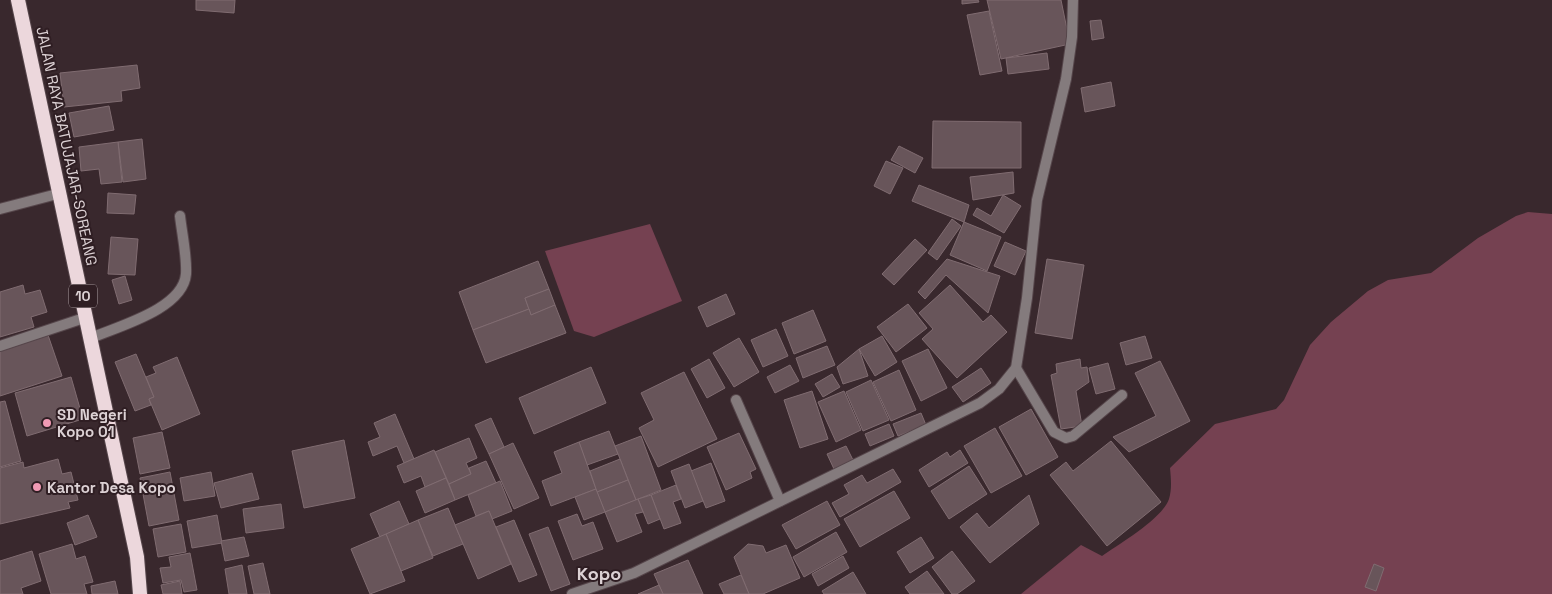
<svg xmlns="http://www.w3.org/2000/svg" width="1552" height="594" font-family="'Space Grotesk',sans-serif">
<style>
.green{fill:#754151}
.building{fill:#68555a;stroke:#806c71}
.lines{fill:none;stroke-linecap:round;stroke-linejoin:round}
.service-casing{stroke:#56464b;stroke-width:12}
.minor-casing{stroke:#56464b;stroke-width:12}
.tertiary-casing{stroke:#56464b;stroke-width:12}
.trunk-casing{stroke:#56464b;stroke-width:16}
.service{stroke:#847b7d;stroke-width:10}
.minor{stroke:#847b7d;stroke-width:10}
.tertiary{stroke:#847b7d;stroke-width:10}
.trunk{stroke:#ecd7dc;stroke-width:14}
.poi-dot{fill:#f19ab4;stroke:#2f1e23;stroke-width:2}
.labels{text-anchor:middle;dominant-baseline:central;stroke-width:4;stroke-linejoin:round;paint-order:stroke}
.shield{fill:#2f1e23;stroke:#a89b9f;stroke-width:1}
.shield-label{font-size:14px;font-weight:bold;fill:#dcd1d4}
.street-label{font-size:15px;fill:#dcd1d4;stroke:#2f1e23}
.poi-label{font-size:15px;font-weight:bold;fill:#dcd1d4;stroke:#2f1e23;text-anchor:start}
.quarter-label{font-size:18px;font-weight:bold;fill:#dcd1d4;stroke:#2f1e23}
</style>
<rect width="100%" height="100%" fill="#39282d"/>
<g class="green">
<path d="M1528 212 1552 214V594H1021L1081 545 1102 556C1119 544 1162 519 1169 499 1172 489 1171 479 1170 468L1215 424 1276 409 1284 400 1310 345 1331 322 1368 291 1388 280 1431 273 1478 238 1516 216Z"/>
<polygon points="650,224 682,301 594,337 574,331 545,251"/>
</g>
<g class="building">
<polygon points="196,0 235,0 234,13 196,10"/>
<polygon points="962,0 978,0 979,2 962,4"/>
<polygon points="987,0 1061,0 1070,44 1001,59"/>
<polygon points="989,11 1002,71 980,75 967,15"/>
<polygon points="1101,20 1104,38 1092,40 1090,21"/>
<polygon points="1047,53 1049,69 1008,74 1006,58"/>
<polygon points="137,65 140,88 121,91 122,101 64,107 60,73"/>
<polygon points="1111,82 1115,106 1085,112 1081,88"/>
<polygon points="109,106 114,130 74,137 69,113"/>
<polygon points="933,121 1021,122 1021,168 932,168"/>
<polygon points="142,139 146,179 123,182 118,142"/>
<polygon points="118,142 122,182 101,184 99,169 81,171 79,147"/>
<polygon points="899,146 923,158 915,173 891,160"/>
<polygon points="886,161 903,168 890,194 874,186"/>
<polygon points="1013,172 1014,193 973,200 970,177"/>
<polygon points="919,185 969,205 964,222 912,201"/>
<polygon points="108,193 136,195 134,214 107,213"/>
<polygon points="1003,195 1021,206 1004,233 973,215 977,208 991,216"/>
<polygon points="952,219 961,226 937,260 928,253"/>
<polygon points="964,222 1001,237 987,271 950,255"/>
<polygon points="111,237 138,239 135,275 108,274"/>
<polygon points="915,239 927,250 894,285 882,274"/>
<polygon points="1005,242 1026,251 1015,275 994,266"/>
<polygon points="947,259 1000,276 988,313 946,275 925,299 918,292"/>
<polygon points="1047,259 1084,265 1072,339 1035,333"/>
<polygon points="538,261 549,289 525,298 529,309 473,330 459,292"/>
<polygon points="125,276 132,300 119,304 112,280"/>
<polygon points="23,285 25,294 40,290 47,312 31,317 34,327 0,337 0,292"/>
<polygon points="950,285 983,322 991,315 1007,332 957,378 922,339 933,329 919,313"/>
<polygon points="549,289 555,305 531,315 525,298"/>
<polygon points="726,294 735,314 707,327 698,307"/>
<polygon points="908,304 927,328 896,352 877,327"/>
<polygon points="555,305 566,333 486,363 473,330 529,309 531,315"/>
<polygon points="813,310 826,341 794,354 782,323"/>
<polygon points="776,329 788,356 763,367 751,340"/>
<polygon points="48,335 62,376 0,396 0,351"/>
<polygon points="882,336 897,362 875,376 859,349"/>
<polygon points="1145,336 1152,358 1126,365 1120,343"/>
<polygon points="739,338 759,372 734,387 713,353"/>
<polygon points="827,346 835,365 803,378 796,358"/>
<polygon points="859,349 868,376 843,384 837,367"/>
<polygon points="928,349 947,388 921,401 902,361"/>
<polygon points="136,354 154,397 149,399 151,405 135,411 115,362"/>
<polygon points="177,357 200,414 162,430 149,399 154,397 146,377 156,373 153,367"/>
<polygon points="709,359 725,388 707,398 691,369"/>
<polygon points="1080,359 1081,368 1087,367 1089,382 1076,391 1082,426 1061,429 1051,375 1057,373 1056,364"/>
<polygon points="1160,361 1190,421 1129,452 1113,437 1156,416 1135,373"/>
<polygon points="1108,363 1115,389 1096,394 1089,368"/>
<polygon points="790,365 799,381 775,393 767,377"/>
<polygon points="591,367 606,403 534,434 519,398"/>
<polygon points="981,368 991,383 963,402 952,387"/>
<polygon points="899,370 916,410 891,421 873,382"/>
<polygon points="684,372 717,439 658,467 639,428 654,420 641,393"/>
<polygon points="832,374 840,387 823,397 815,384"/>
<polygon points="71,377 83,419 27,436 15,393"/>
<polygon points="871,380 889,420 863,431 846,392"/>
<polygon points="812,391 828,439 800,448 784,400"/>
<polygon points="844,391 861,430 836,442 818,402"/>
<polygon points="5,401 21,461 0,467 0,402"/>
<polygon points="1031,409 1058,457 1026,475 999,427"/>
<polygon points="921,413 926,425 898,436 893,424"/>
<polygon points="395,414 414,459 404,463 397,446 373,456 368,442 380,437 374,423"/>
<polygon points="491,418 504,447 489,454 475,425"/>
<polygon points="889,424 894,436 870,446 865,434"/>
<polygon points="995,428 1022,476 991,493 964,446"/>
<polygon points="609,431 618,454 587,465 579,442"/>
<polygon points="162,432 170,468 140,474 133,438"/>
<polygon points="739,433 756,469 750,472 752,478 726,490 707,447"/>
<polygon points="641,436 661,490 636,500 615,446"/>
<polygon points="469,438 477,458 466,463 471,474 449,484 435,452"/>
<polygon points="344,440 355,498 304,508 292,451"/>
<polygon points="1111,441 1161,502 1107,546 1050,475 1066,462 1073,471"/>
<polygon points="579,442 596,489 551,506 542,481 562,473 554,452"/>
<polygon points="513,443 539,498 514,509 489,454"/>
<polygon points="846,446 853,460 834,469 827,454"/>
<polygon points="434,450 446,478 425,487 421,476 404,483 397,466"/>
<polygon points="960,450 968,463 929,487 919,470 947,452 950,457"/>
<polygon points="58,459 62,474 71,472 78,500 68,502 70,508 0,524 0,468 23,462 24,468"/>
<polygon points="620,459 628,480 597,492 590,471"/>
<polygon points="486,461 496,483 455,500 449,484 471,474 469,468"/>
<polygon points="711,463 725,501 706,508 691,471"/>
<polygon points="689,464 703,501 685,508 671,471"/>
<polygon points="969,466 987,494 949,519 931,491"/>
<polygon points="893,469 901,482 840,517 832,503 849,494 844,485 862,475 867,483"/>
<polygon points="170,472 179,520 149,526 140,478"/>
<polygon points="211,472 215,496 184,501 180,478"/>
<polygon points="252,473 259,499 221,508 214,483"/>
<polygon points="446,478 455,500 425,513 416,491"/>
<polygon points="628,480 636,500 605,512 597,492"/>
<polygon points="500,481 512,511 492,519 489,511 476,516 468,495"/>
<polygon points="676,485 681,499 673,502 681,523 664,529 651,495"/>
<polygon points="596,489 605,512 584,520 575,497"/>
<polygon points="894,491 910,518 860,547 844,519"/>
<polygon points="651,495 660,519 648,524 638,499"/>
<polygon points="1029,495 1039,524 990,563 960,527 977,513 989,528"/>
<polygon points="638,499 643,512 635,514 642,532 617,542 605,512"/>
<polygon points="399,501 409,524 380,537 370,514"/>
<polygon points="827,501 840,525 796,549 782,525"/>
<polygon points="281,504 284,528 246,533 243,509"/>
<polygon points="448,508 463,544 433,556 418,520"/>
<polygon points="489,511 511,564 478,579 455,525"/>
<polygon points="577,514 582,526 593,522 603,549 573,560 558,521"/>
<polygon points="88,515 97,537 75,545 67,523"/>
<polygon points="217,515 222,543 192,548 187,521"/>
<polygon points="418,520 433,558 401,571 386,534"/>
<polygon points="514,520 537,575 519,582 496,527"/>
<polygon points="181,524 186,552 158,557 153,529"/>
<polygon points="548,527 570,584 551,591 529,534"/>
<polygon points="836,532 847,552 804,577 793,557"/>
<polygon points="386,534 405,581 370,594 351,549"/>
<polygon points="244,537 249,556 225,561 221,541"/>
<polygon points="921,537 934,558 910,573 897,552"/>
<polygon points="72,544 76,559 85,556 93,582 84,584 87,594 51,594 39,554"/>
<polygon points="748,544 763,546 766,553 786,545 800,578 763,594 749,594 734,557"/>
<polygon points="32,551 41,581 21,588 23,594 0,594 0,561"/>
<polygon points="952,551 975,581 957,594 952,594 932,567"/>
<polygon points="190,553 197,590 184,592 181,580 163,583 160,568 171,567 169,557"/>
<polygon points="843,556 849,568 818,586 812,574"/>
<polygon points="688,560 703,594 663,594 654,574"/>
<polygon points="263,563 270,594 254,594 248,566"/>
<polygon points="1374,564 1384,568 1376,591 1365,587"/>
<polygon points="242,565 247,594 229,594 225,569"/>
<polygon points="927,571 944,594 910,594 905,587"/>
<polygon points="853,572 866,594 824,594 822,591"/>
<polygon points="741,575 749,594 724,594 719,584"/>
<polygon points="115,581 118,594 92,594 91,586"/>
<polygon points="180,581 182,594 163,594 161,585"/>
<polygon points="659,585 663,594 638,594"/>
</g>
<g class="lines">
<g class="service-casing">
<g id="service">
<polyline points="0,209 61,193"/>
<path d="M91 338C119 326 183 309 186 274 187 256 182 234 180 216"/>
<polyline points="1016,368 1054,432 1066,438 1073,436 1122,395"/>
<polyline points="736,400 780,501"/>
</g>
</g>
<g class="minor-casing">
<polyline id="minor" points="0,346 87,317"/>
</g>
<g class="tertiary-casing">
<polyline id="tertiary" points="572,594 634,573 980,403 999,389 1016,368 1027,298 1037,200 1066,79 1072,37 1073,0"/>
</g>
<g class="trunk-casing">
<polyline id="trunk" points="18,0 137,557 140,594"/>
</g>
<use href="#service" class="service"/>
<use href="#minor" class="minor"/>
<use href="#tertiary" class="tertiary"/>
<use href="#trunk" class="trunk"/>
</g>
<g class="poi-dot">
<circle cx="47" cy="423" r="5"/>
<circle cx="37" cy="487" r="5"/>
</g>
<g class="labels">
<rect class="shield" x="69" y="284.5" width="28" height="23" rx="4"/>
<g class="shield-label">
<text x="83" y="296">10</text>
</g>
<g class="street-label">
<text transform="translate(67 146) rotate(78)">JALAN RAYA BATUJAJAR-SOREANG</text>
</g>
<g class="poi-label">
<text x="57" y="414">SD Negeri<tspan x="57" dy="17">Kopo 01</tspan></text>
<text x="47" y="487">Kantor Desa Kopo</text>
</g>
<g class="quarter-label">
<text x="599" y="573">Kopo</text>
</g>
</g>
</svg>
